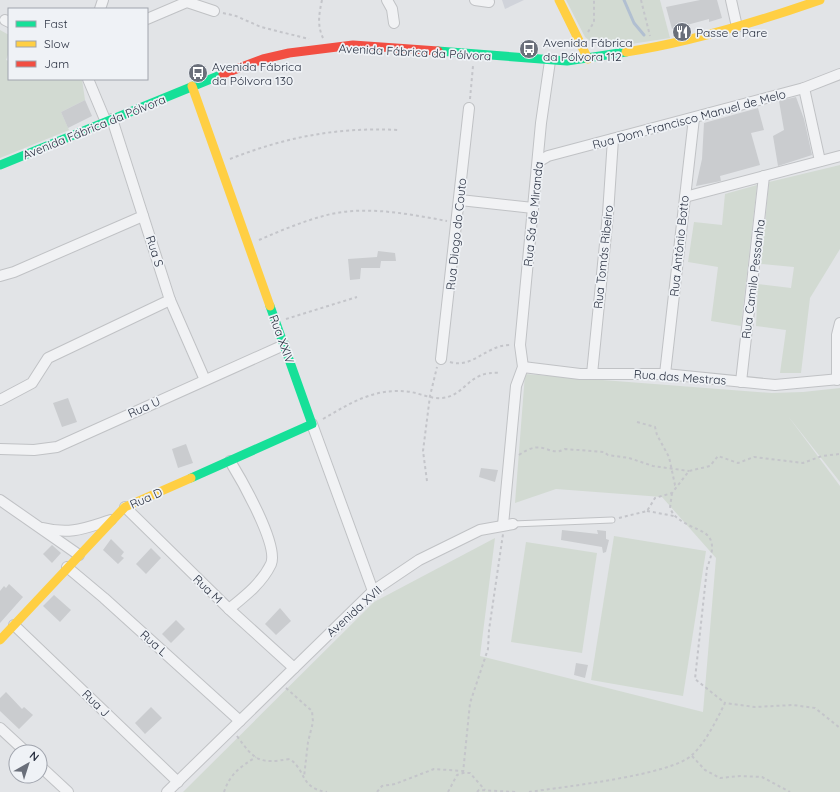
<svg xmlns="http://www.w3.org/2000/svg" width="840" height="792" font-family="Quicksand,sans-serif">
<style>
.built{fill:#d0d3da}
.green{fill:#d2dad2}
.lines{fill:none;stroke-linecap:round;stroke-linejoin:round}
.stream{stroke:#b1bfd1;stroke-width:3}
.building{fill:#cacccf}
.lane-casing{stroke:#c0c2c5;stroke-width:7}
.street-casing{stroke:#c0c2c5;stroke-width:12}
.path{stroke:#c4c5ca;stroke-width:2;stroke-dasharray:3 3;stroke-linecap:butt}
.lane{stroke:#f1f2f4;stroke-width:5}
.street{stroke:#f1f2f4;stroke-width:10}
.fast{stroke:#16e098;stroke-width:9}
.slow{stroke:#ffcf43;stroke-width:9}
.jam{stroke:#f24e42;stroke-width:9}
.labels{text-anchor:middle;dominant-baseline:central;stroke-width:3.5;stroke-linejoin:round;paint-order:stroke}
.poi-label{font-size:12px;fill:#293040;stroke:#eff2f6;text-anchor:start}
.street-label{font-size:12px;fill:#293040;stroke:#eff2f6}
</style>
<rect width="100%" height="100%" fill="#e2e4e7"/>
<polygon class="built" points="502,0 524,0 505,9"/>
<g class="green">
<polygon points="566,0 660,0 670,38 618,46 597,46 585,37"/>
<polygon points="0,30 9,35 9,52 6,60 9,61 9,79 82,79 85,100 61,112 69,130 0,158"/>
<polygon points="840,165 840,249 810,298 801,373 780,373 786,330 756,326 758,284 791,288 794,267 761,264 769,182"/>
<polygon points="757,185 741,326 711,321 718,267 688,262 694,222 722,225 725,194"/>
<polygon points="525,374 772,393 803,392 840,388 840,482 788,416 840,486 840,792 183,792 374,602 495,538 480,656 703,712 716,558 662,497 556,489 515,503"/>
<polygon points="614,536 706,551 683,696 591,680"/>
<polygon points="526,542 597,553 582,653 511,642"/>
</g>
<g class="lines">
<polyline class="stream" points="624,0 634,23 644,35"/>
</g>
<g class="building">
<polygon points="700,0 717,0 722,18 709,22 709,19 672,29 666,7"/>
<polygon points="796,97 804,119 812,155 778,166 773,136 784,130 779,101"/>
<polygon points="85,100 92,116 68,128 61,112"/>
<polygon points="758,108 764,130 751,133 760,165 720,176 721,181 696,186 702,159 704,123"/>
<polygon points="378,251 395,253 396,261 381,261 380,268 361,268 360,279 350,280 348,259 377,257"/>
<polygon points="68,398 77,422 62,427 53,403"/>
<polygon points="186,444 193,463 178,468 172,449"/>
<polygon points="481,468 498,470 495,482 479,477"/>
<polygon points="562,530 598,534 597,530 606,531 606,539 609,540 606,552 603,553 602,547 561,540"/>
<polygon points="111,539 124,552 121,556 124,558 118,564 103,550"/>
<polygon points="52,545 61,553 52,563 43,554"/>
<polygon points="151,548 161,558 146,574 136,564"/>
<polygon points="9,584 23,597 0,623 0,591 4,586 6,588"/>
<polygon points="54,595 71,610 60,622 43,606"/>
<polygon points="280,608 291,621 276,635 265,624"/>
<polygon points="176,620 185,629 171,643 162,634"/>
<polygon points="576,663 588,665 585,678 574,675"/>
<polygon points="6,692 22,709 24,707 33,715 19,729 0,711 0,698"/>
<polygon points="151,707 162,718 145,734 135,723"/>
</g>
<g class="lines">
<g class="lane-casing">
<polyline id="lane" points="513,524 612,520"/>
</g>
<g class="street-casing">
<g id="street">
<polyline points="387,0 392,9 394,23"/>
<polyline points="475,0 489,2"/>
<polyline points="731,0 737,27"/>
<polyline points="100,9 103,0"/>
<polyline points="147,19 187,2 214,11"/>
<polyline points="5,20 9,22"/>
<polyline points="88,79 106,122"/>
<polyline points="804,88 820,161"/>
<polyline points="112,119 170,300 205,380"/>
<polyline points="538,162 548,156 804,88 840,74"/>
<polyline points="685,197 840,156"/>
<polyline points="460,200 533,208"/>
<polyline points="0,276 14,272 143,216"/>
<polyline points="441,359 469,108"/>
<polyline points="523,367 580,374 665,374 775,385 840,379"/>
<polyline points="592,374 608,214 613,139"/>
<polyline points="665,374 694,118"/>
<polyline points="837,380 837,335 840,323"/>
<polyline points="741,382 764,176"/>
<polyline points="0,400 32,383 48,358 170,300"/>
<polyline points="312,424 373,591"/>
<polyline points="0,449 34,450 57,447 284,345"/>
<polyline points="0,500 79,555"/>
<polyline points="125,507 229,609 294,668"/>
<polyline points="503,525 516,386 523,367 520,345 541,123 550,61"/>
<path d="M43 528C71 535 85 528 111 520"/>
<polyline points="67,567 104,598 240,721"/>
<path d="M229 609C245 596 262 583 271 564 279 545 241 479 230 461"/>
<polyline points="14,625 178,782"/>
<polyline points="0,728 26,752"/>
<polyline points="40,766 68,792"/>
<polyline points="167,792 373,591 419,560 480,530 513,524"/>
</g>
</g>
<g class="path">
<path d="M322 0C319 14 317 25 323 38"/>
<polyline points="641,0 650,36"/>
<polyline points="223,13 236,16 261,27 309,39"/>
<polyline points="588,32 594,22 594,0"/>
<polyline points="470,99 473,66"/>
<path d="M230 159C286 137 337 127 398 130"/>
<path d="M259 240C282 230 306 220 331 214 369 206 409 214 447 221"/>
<polyline points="286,319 357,297"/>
<path d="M450 362C473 369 486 345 510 345"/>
<path d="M323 419C352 402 376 387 411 392 421 394 432 399 441 398 466 397 467 370 500 373"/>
<polyline points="637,422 655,427 657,435 669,457 675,485 677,487"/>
<path d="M519 455C544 437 548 458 565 449L604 452 608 455 629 458 653 466 689 471"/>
<polyline points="427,481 423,451 430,396 437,367"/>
<path d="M672 493 670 508 673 514C694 536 724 524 707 568L695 679 725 703"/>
<polyline points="647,511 674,516"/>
<polyline points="619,518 647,511 655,498 672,493 689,471 710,466 718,456 738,463 754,457 803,463 822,456 840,454"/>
<polyline points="286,688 312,711 313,722 308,742 304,777"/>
<path d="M237 736C255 761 259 764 290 759 307 772 300 788 327 792"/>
<polyline points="692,756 705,770 720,778 740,776 762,777 790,792"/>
<polyline points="463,773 470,703 488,649 489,630 503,534"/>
<path d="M224 792C230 774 240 767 256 757"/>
<polyline points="377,792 382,786 395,784 434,769 463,771"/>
<polyline points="448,792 457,775 463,773 470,773 485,790"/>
<polyline points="477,792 479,790 516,792"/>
<path d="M529 792C562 787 672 775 692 755 706 742 716 721 725 703L755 707 793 705 815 708 840 728"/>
</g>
<use href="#lane" class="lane"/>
<use href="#street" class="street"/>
<g class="fast">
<polyline points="438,51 567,61 626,52"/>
<polyline points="0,165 223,74"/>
<polyline points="191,478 312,424 270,306"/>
</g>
<g class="slow">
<polyline points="559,0 588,59"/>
<path d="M626 52C692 42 757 22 820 0"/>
<polyline points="192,86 270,306"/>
<polyline points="0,640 125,507 191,478"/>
</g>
<polyline class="jam" points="223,74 263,59 289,53 353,45 438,51"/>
</g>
<defs>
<g id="restaurant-disc" transform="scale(1)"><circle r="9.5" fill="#6a6f7a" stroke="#eff2f6"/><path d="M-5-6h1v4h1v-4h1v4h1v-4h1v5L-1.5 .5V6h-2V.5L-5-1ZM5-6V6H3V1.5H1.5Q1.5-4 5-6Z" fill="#fff"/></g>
<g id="bus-disc" transform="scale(1)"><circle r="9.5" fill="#6a6f7a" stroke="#eff2f6"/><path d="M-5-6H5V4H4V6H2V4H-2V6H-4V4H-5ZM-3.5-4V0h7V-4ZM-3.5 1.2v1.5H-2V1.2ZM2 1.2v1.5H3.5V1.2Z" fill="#fff"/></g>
</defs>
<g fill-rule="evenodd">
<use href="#restaurant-disc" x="682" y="32"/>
<use href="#bus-disc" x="529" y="49"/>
<use href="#bus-disc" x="198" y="73"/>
</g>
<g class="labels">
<g class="poi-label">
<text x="696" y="32">Passe e Pare</text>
<text x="543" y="42">Avenida Fábrica<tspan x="543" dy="14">da Pólvora 112</tspan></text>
<text x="212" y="66">Avenida Fábrica<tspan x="212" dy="14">da Pólvora 130</tspan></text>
</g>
<g class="street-label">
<text transform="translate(415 52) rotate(3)">Avenida Fábrica da Pólvora</text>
<text transform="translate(689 119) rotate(-15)">Rua Dom Francisco Manuel de Melo</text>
<text transform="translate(94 127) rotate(-22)">Avenida Fábrica da Pólvora</text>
<text transform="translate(533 214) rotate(-84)">Rua Sá de Miranda</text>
<text transform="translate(456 234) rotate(-84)">Rua Diogo do Couto</text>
<text transform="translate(679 246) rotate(-84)">Rua António Botto</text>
<text transform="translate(155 251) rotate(72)">Rua S</text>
<text transform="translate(603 257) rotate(-84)">Rua Tomás Ribeiro</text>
<text transform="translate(753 279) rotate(-83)">Rua Camilo Pessanha</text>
<text transform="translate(282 339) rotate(70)">Rua XXIV</text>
<text transform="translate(680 377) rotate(4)">Rua das Mestras</text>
<text transform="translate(144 407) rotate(-24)">Rua U</text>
<text transform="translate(146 498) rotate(-24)">Rua D</text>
<text transform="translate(208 589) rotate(44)">Rua M</text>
<text transform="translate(354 611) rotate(-42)">Avenida XVII</text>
<text transform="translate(154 643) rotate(42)">Rua L</text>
<text transform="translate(96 703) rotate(44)">Rua J</text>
</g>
</g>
<rect x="8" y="8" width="140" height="72" fill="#eff2f6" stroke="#a0a4ad"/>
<rect x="16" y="21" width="20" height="6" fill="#16e098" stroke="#a0a4ad"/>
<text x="44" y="28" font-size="12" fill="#293040">Fast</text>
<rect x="16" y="41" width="20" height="6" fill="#ffcf43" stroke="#a0a4ad"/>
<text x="44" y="48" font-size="12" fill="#293040">Slow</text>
<rect x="16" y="61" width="20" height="6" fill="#f24e42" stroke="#a0a4ad"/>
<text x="44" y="68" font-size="12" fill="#293040">Jam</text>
<g transform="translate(28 764) rotate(39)"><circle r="19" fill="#eff2f6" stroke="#a0a4ad"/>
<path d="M0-3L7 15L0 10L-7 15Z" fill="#6a6f7a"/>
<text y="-6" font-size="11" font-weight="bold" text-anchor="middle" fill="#293040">N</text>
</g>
</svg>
